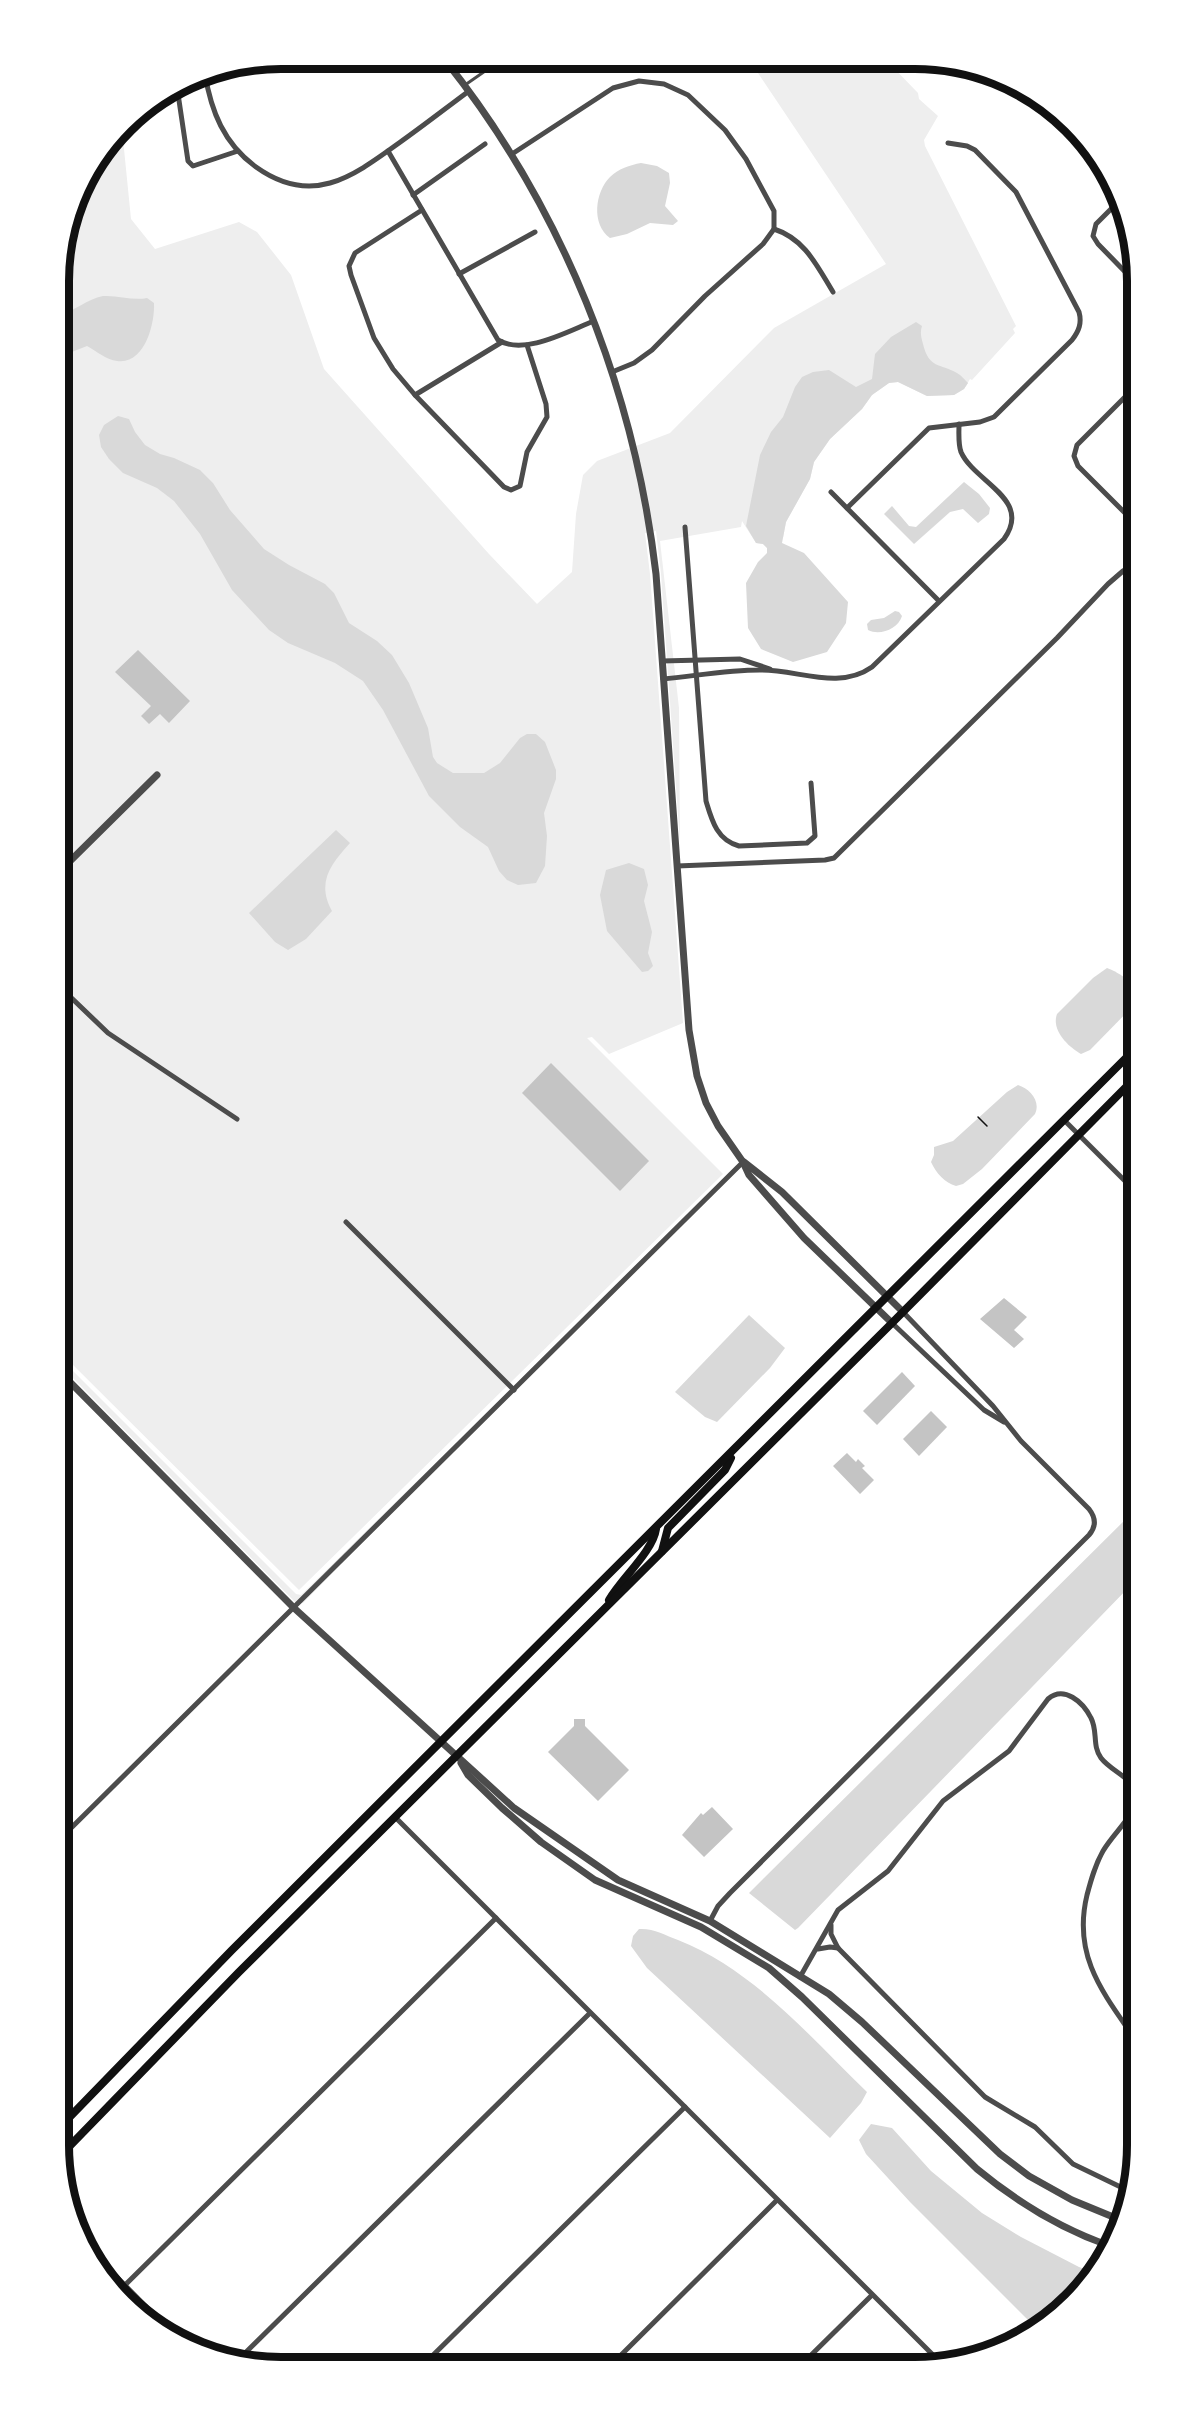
<svg xmlns="http://www.w3.org/2000/svg" width="1196" height="2426" font-family="Spectral,serif">
<style>
.green{fill:#eee}
.water{fill:#d9d9d9}
.building{fill:#c4c4c4}
.lines{fill:none;stroke-linecap:round;stroke-linejoin:round}
.path{stroke:#111;stroke-width:1.5}
.service{stroke:#4c4c4c;stroke-width:3}
.minor{stroke:#4c4c4c;stroke-width:5}
.tertiary{stroke:#4c4c4c;stroke-width:7}
.primary{stroke:#111;stroke-width:8}
.rim{fill:none;stroke:#111;stroke-width:8}
</style>
<rect width="100%" height="100%" fill="#fff"/>
<g class="green">
<polygon points="748,61 888,62 918,93 919,99 938,116 924,140 925,146 1016,326 1013,329 1015,333 972,380 970,379 964,389 954,395 927,396 898,382 889,383 872,395 862,409 830,439 814,462 810,479 786,522 783,538 767,548 763,544 756,543 742,521 741,527 660,541 679,708 680,843 661,574 656,531 645,533 650,574 683,1023 609,1054 592,1037 587,1038 723,1174 299,1590 59,1351 59,266 82,182 122,129 131,219 155,249 239,222 257,232 291,275 324,369 489,554 537,604 572,572 576,514 583,475 597,461 670,433 774,328 886,264 752,64"/>
<polygon points="640,1262 303,1603 296,1603 59,1364 59,1357 296,1594 301,1595"/>
</g>
<g class="water">
<path d="M641 163 657 166 669 173 670 183 665 206 678 221 673 225 650 223 627 234 610 238C591 224 595 192 610 177 618 169 630 165 641 163Z"/>
<path d="M103 296C118 295 133 301 147 298L154 303C155 323 145 365 117 361 107 360 96 351 87 346L59 357V315C75 311 87 299 103 296Z"/>
<path d="M916 322 922 326C920 332 921 337 923 344 929 369 940 363 957 373 961 375 965 380 968 383L964 389 954 395 927 396 898 382 889 383 872 395 862 409 830 439 814 462 810 479 786 522 782 543 804 553 848 602 846 623 827 652 793 662 761 649 748 628 746 583 758 562 767 553V548L763 544 756 543 746 526 760 455 771 432 783 417 795 387 802 377 813 372 829 370 856 387 872 379 875 354 891 337Z"/>
<polygon points="118,416 129,419 135,432 145,445 160,454 174,458 200,470 213,483 230,510 264,549 289,565 325,584 334,593 349,623 377,641 392,655 409,683 428,728 433,757 437,763 453,773 484,773 500,763 520,738 527,734 536,734 545,742 556,770 556,779 544,813 547,836 545,866 536,883 518,885 507,880 499,871 488,847 460,827 429,796 383,710 363,681 335,663 288,643 269,630 232,590 200,534 174,501 157,488 123,473 109,459 101,447 99,435 104,425"/>
<polygon points="964,482 979,494 990,508 989,514 978,523 963,509 950,512 914,544 884,514 892,506 909,526 916,527"/>
<polygon points="59,549 71,563 66,579 59,576"/>
<path d="M895 611 899 612 902 616C898 629 880 636 868 630L867 624 871 620 884 618Z"/>
<path d="M336 830 350 843C331 864 316 882 332 911L306 939 288 950 275 942 249 913Z"/>
<polygon points="629,863 644,869 648,885 644,901 652,932 648,953 653,966 648,971 642,972 607,931 600,895 606,870"/>
<path d="M1107 968C1116 971 1134 982 1137 992 1137 993 1137 1001 1137 1002L1090 1050 1081 1054C1068 1047 1051 1030 1057 1014L1093 978Z"/>
<path d="M1018 1085C1030 1089 1041 1101 1035 1114L982 1169 963 1184 956 1186C945 1183 936 1173 931 1162L934 1155V1147L953 1141 1007 1092Z"/>
<polygon points="749,1315 785,1348 770,1368 717,1422 705,1417 675,1392"/>
<polygon points="1137,1508 1137,1572 1127,1581 1131,1585 798,1928 795,1930 749,1893"/>
<path d="M639 1929C653 1928 665 1935 678 1940 754 1970 809 2036 867 2092L861 2103 830 2138 647 1968 631 1946 633 1936Z"/>
<polygon points="871,2124 892,2128 931,2171 982,2213 1021,2237 1079,2267 1096,2273 1092,2280 1050,2322 1037,2329 910,2202 866,2154 859,2140"/>
</g>
<g class="building">
<polygon points="138,650 190,701 169,723 160,714 149,724 141,716 151,706 115,672"/>
<polygon points="551,1063 649,1161 620,1191 522,1093"/>
<polygon points="1004,1298 1027,1317 1014,1330 1024,1339 1014,1348 980,1319"/>
<polygon points="902,1372 915,1386 877,1425 863,1411"/>
<polygon points="931,1411 947,1427 919,1456 903,1439"/>
<polygon points="847,1453 856,1462 858,1459 865,1466 862,1468 874,1480 860,1494 833,1466"/>
<polygon points="574,1719 585,1719 585,1726 629,1770 598,1801 548,1752 574,1726"/>
<polygon points="712,1807 733,1829 704,1857 682,1835 701,1813 703,1815"/>
</g>
<g class="lines">
<polyline class="path" points="978,1117 987,1126"/>
<polyline class="service" points="465,85 501,60"/>
<g class="minor">
<path d="M205 74C211 111 224 144 256 167 312 207 352 177 399 143 423 126 446 108 469 91"/>
<polyline points="177,87 188,161 193,166 238,151"/>
<polyline points="1027,91 1051,106"/>
<path d="M388 151 498 340C524 356 568 331 594 321"/>
<polyline points="512,154 613,88 639,81 664,84 688,95 725,130 746,159 774,211 774,229 763,244 705,296 652,350 634,363 612,372"/>
<polyline points="413,195 485,144"/>
<polyline points="1121,199 1096,224 1093,236 1098,244 1137,284"/>
<polyline points="422,210 355,253 349,266 351,275 374,338 393,369 415,395 504,487 511,490 520,486 527,452 547,417 546,404 527,345"/>
<path d="M774 229C805 239 817 266 833 292"/>
<polyline points="459,274 535,232"/>
<polyline points="415,395 502,342"/>
<polyline points="831,492 939,601"/>
<path d="M847 508 929 428 980 422 994 417 1072 340C1079 331 1082 323 1079 312L1016 192 975 150 967 146 948 143"/>
<polyline points="1137,525 1078,466 1074,456 1077,445 1124,398 1137,394"/>
<path d="M685 527 706 801C712 821 717 840 739 846L807 843 815 836 811 783"/>
<polyline points="662,661 740,659 770,669"/>
<path d="M663 679C695 676 728 670 760 670 797 669 838 691 872 667L1004 539C1033 499 974 482 961 452 958 444 959 433 959 424"/>
<polyline points="677,866 825,860 834,858 1057,638 1108,584 1123,571 1137,563"/>
<polyline points="59,986 108,1033 237,1119"/>
<polyline points="1065,1121 1137,1193"/>
<polyline points="346,1222 514,1390"/>
<polyline points="892,1323 984,1410 1004,1422"/>
<polyline points="395,1817 941,2363"/>
<polyline points="59,1840 743,1162"/>
<path d="M710 1921 718 1906 730 1893 1089 1535C1096 1527 1096 1518 1089 1509L1021 1441 993 1406 903 1312"/>
<polyline points="831,1925 831,1934 838,1948 985,2097 1035,2127 1073,2164 1131,2192"/>
<polyline points="818,1949 830,1947 838,1948"/>
<path d="M800 1977 838 1910 888 1871 943 1801 1009 1751 1048 1699C1064 1685 1083 1702 1091 1718 1098 1731 1092 1746 1101 1758 1111 1771 1131 1777 1137 1793"/>
<path d="M1137 2042C1104 1994 1072 1957 1087 1895 1091 1880 1095 1865 1103 1851 1113 1834 1130 1820 1137 1802"/>
<polyline points="84,2244 185,2346"/>
<polyline points="117,2293 496,1918"/>
<polyline points="237,2361 590,2013"/>
<polyline points="422,2366 685,2107"/>
<polyline points="609,2367 777,2200"/>
<polyline points="799,2367 872,2295"/>
</g>
<g class="tertiary">
<path d="M445 60C562 207 634 387 656 574L689 1030 697 1076 706 1103 718 1126 743 1162 749 1175 804 1238 892 1323"/>
<polyline points="59,872 157,775"/>
<polyline points="744,1162 782,1192 903,1312"/>
<polyline points="59,1371 294,1608 514,1808 618,1880 710,1921 829,1994 862,2022 1000,2154 1029,2176 1072,2200 1123,2221"/>
<path d="M461 1763 468 1775 502 1808 541 1842 595 1880 701 1927 769 1968 802 1997 977 2169C1017 2202 1061 2229 1110 2246"/>
</g>
<g class="primary">
<polyline points="662,1551 668,1528 725,1470 731,1458"/>
<path d="M609 1600C621 1579 653 1551 656 1529"/>
<polyline points="59,2128 232,1950 1137,1047"/>
<polyline points="60,2156 239,1972 892,1323 1137,1076"/>
</g>
</g>
<path d="M0 0H1196V2426H0ZM281 69H915A212 212 0 0 1 1127 281V2145A212 212 0 0 1 915 2357H281A212 212 0 0 1 69 2145V281A212 212 0 0 1 281 69Z" fill="#fff" fill-rule="evenodd"/>
<path class="rim" d="M281 69H915A212 212 0 0 1 1127 281V2145A212 212 0 0 1 915 2357H281A212 212 0 0 1 69 2145V281A212 212 0 0 1 281 69Z"/>
</svg>
